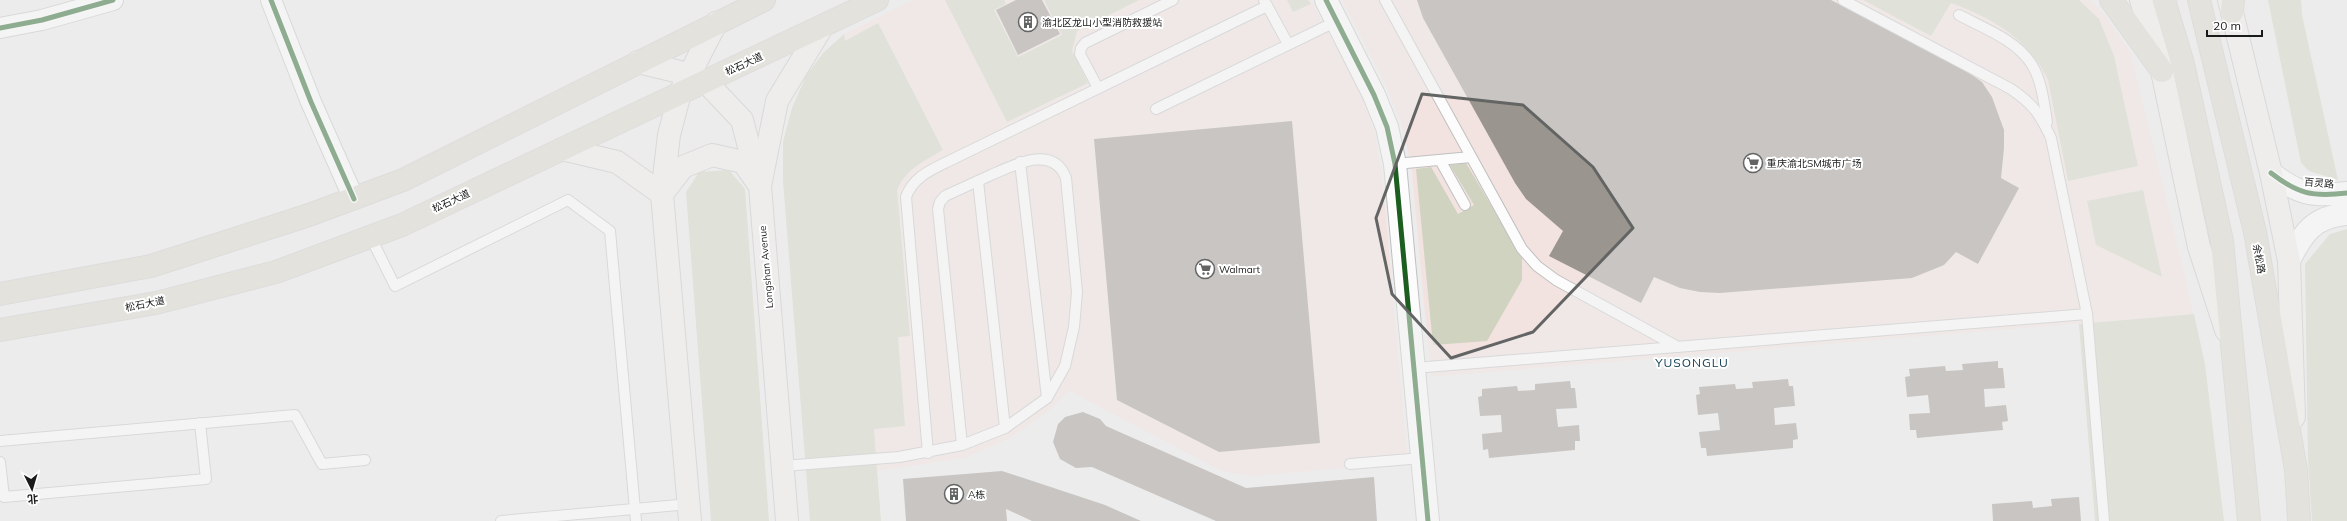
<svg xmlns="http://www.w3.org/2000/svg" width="2347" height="521" font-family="Mulish,'Noto Sans SC',sans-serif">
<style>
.commercial{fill:#f2e3e0}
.green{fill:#d0d3bf}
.building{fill:#9b958f}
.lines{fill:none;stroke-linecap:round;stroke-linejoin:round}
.service-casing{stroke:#c0c0c0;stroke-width:12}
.minor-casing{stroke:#c0c0c0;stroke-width:22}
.tertiary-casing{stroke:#c0c0c0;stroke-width:24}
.secondary-casing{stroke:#c0c0c0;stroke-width:24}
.trunk-casing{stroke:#cacaca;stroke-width:24}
.service{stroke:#fcfcfc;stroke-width:10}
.minor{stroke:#fcfcfc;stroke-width:20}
.tertiary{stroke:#fcfcfc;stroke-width:22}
.secondary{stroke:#efede8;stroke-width:22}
.trunk{stroke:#d8d4c7;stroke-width:22}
.cycleway-casing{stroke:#fff;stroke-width:8}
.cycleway{stroke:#1b5e20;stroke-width:5}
.marked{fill:none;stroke:#636464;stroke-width:3;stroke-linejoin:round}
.labels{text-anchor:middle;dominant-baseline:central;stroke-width:4;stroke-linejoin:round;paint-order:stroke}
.poi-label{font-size:10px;fill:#191a1a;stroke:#fff;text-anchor:start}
.street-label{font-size:10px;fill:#191a1a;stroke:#fff}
.quarter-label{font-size:12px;letter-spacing:1px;fill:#124054;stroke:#fff}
</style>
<rect width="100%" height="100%" fill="#ececec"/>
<g class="commercial">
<polygon points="913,0 1311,0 1360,92 1375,133 1382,175 1408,463 1253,476 1236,474 1221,471 1069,391 1050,410 1009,439 965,458 877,471 844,34"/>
<polygon points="1342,0 2091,0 2104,14 2131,53 2194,314 1431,377 1411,163 1401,123 1385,84"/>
</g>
<g class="green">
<polygon points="945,0 1004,0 1006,4 994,10 1018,57 1062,35 1044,0 1139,0 1077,31 1072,51 1088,83 1007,122"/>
<polygon points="1287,0 1308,0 1311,4 1293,12"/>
<path d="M1863 0H2079L2099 19 2114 56 2138 166 2068 181 2048 80C2028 38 1992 18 1951 3L1931 36Z"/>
<polygon points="2268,0 2301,0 2302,15 2338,180 2309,171 2301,163"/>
<path d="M878 23 943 150C924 161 906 169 897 190L910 336 898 337 905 426 874 429 881 521H810L783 181V142L792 108 806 76 823 53 844 34 845 41Z"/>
<polygon points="1466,163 1522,258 1522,280 1487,341 1433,345 1416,169 1431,167 1458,214 1474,205 1450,165"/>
<polygon points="729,170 745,189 769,521 711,521 686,192 699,172"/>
<polygon points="2143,190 2162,277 2096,245 2087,201"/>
<polygon points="2347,229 2347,521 2312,521 2308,459 2305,264 2330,234"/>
<polygon points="2194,314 2205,364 2224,521 2095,521 2079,324"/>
</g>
<g class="building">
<polygon points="1016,0 1042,0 1060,34 1018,55 996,10"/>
<polygon points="1417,0 1831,0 1969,73 1982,82 1992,97 2004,130 2004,148 2001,178 2019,188 1978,264 1956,252 1944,265 1912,278 1720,293 1700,292 1680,288 1654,277 1641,303 1549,256 1563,231 1526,199 1515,183 1423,18"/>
<polygon points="1292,121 1320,443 1219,452 1117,400 1094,139"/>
<polygon points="1998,361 1998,368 2003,368 2005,388 1984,389 1985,407 2006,405 2008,421 2002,422 2003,430 1917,438 1916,430 1910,430 1909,414 1930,413 1928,395 1907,397 1905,377 1910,376 1909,369 1945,366 1946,371 1963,370 1962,364"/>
<polygon points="1788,379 1789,386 1793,386 1795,406 1774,408 1775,425 1796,423 1798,439 1793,440 1793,448 1707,456 1706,448 1701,448 1699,432 1720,430 1718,413 1698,415 1696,395 1700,394 1699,387 1735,384 1736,389 1753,388 1752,382"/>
<polygon points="1570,381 1571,388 1575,388 1577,408 1556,409 1558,427 1579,425 1580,441 1575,441 1575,450 1489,458 1488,449 1483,450 1482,434 1502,432 1501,415 1480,416 1478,397 1482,396 1482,389 1517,386 1518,391 1535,390 1535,384"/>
<polygon points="1083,412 1100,419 1106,426 1246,488 1374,477 1377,521 1216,521 1092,467 1076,468 1060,459 1053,442 1058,424 1065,417"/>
<polygon points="1002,471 1105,505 1141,521 1032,521 1006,509 1007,521 906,521 903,479"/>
<polygon points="2079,497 2081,521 1993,521 1992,504 2032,501 2033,508 2052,506 2051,499"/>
</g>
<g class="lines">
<g class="service-casing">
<g id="service">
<polyline points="1264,0 1288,44"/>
<polyline points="1385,0 1522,249 1537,266 1556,280 1678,347"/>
<path d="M1843 0 2011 89C2033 104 2040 114 2051 138L2087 314 2104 521"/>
<path d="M1959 15C1983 28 2017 40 2032 65 2042 81 2044 104 2047 122"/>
<polyline points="1098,88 1080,54 1081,48 1085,43 1173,0"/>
<polyline points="1156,109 1337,21"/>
<polyline points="1440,160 1465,205"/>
<polyline points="1020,162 1047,398"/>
<polyline points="1395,164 1471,157"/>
<polyline points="978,181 1005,428"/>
<polyline points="370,236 395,286 568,200 610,231 636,521"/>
<polyline points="1414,368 2087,314"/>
<polyline points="0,441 295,415 322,464 365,460"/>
<path d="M928 453 906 197C913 177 931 170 949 161L1267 6"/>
<polyline points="0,462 4,497 206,479 200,423"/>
<polyline points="1350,464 1422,458"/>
<path d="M783 466 899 457 962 445 1005 428 1047 398 1065 366 1074 327 1077 292 1066 178C1053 144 1014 165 991 175 976 182 960 189 945 196L940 202 938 209 962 445"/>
<polyline points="501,521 689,504"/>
</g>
</g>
<g class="minor-casing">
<g id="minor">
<polyline points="271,0 311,102 354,199"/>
<polyline points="0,28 42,20 113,0"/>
</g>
</g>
<g class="tertiary-casing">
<g id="tertiary">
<polyline points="1326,0 1374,95 1387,127 1395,164 1428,521"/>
<path d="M2271 173C2298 194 2312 197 2347 193"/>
<path d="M2289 261C2302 234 2314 216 2347 214"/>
</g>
</g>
<g class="secondary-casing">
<g id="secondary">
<polyline points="2141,0 2162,71 2199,247 2226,330"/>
<polyline points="2229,0 2271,173 2289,261 2294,417"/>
<polyline points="638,62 688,74 706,82 742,120 758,181"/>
<polyline points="562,149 617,162 662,194 690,521"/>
<polyline points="662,194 669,135 680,93 716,23"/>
<polyline points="662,194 683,167 712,155 743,162 757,182"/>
<polyline points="787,521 760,186 777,101 822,27"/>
</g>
</g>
<g class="trunk-casing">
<g id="trunk">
<polyline points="2111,0 2162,71"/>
<polyline points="2164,0 2183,64 2222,241 2249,521"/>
<polyline points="2199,0 2255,232 2296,470 2299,521"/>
<polyline points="2232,12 2233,0"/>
<polyline points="0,294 151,266 309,215 403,180 764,0"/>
<polyline points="0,330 156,303 276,272 402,225 877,0"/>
</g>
</g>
<use href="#service" class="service"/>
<use href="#minor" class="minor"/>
<use href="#tertiary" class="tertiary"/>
<use href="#secondary" class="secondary"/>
<use href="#trunk" class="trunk"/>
<g class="cycleway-casing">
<g id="cycleway">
<polyline points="271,0 311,102 354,199"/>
<polyline points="1326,0 1374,95 1387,127 1395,164 1428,521"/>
<polyline points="0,28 42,20 113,0"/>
<path d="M2271 173C2298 194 2312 197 2347 193"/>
</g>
</g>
<use href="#cycleway" class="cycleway"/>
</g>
<path d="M0 0H2347V521H0ZM1422 94 1523 105 1593 167 1633 228 1533 332 1451 358 1392 294 1376 218Z" fill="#ececec" fill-opacity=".55" fill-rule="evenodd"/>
<path class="marked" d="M1422 94 1523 105 1593 167 1633 228 1533 332 1451 358 1392 294 1376 218Z"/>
<defs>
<g id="building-ring" transform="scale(1)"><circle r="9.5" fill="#fff" stroke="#636464" stroke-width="1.5"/><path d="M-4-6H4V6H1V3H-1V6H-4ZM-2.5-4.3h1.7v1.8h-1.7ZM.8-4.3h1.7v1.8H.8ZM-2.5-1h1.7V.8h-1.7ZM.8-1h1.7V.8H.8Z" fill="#636464"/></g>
<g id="supermarket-ring" transform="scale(1)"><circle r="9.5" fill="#fff" stroke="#636464" stroke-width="1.5"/><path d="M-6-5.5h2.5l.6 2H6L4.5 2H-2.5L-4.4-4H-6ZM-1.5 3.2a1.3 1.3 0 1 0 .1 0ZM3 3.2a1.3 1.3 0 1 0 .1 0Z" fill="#636464"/></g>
</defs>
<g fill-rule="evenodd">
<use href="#building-ring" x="1028" y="22"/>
<use href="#supermarket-ring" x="1753" y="163"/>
<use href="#supermarket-ring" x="1205" y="269"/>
<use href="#building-ring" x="954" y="494"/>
</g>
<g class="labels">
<g class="poi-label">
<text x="1042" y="22">渝北区龙山小型消防救援站</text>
<text x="1767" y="163">重庆渝北SM城市广场</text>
<text x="1219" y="269">Walmart</text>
<text x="968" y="494">A栋</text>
</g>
<g class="street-label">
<text transform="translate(744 64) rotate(-25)">松石大道</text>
<text transform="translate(2319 183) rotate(5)">百灵路</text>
<text transform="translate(451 201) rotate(-25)">松石大道</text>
<text transform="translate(2259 259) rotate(80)">余松路</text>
<text transform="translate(766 267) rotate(-95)">Longshan Avenue</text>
<text transform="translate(145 304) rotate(-11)">松石大道</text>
</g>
<g class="quarter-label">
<text x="1692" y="362">YUSONGLU</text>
</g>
</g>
<g transform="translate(32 489) rotate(175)" stroke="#ffffff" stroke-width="3" paint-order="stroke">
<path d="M0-3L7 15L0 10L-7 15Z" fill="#191a1a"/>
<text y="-6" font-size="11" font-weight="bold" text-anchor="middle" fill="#191a1a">北</text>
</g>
<path d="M2207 30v6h55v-6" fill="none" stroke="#191a1a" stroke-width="2"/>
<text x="2213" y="30" font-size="12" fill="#191a1a" stroke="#ffffff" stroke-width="3" paint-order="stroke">20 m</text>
</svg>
